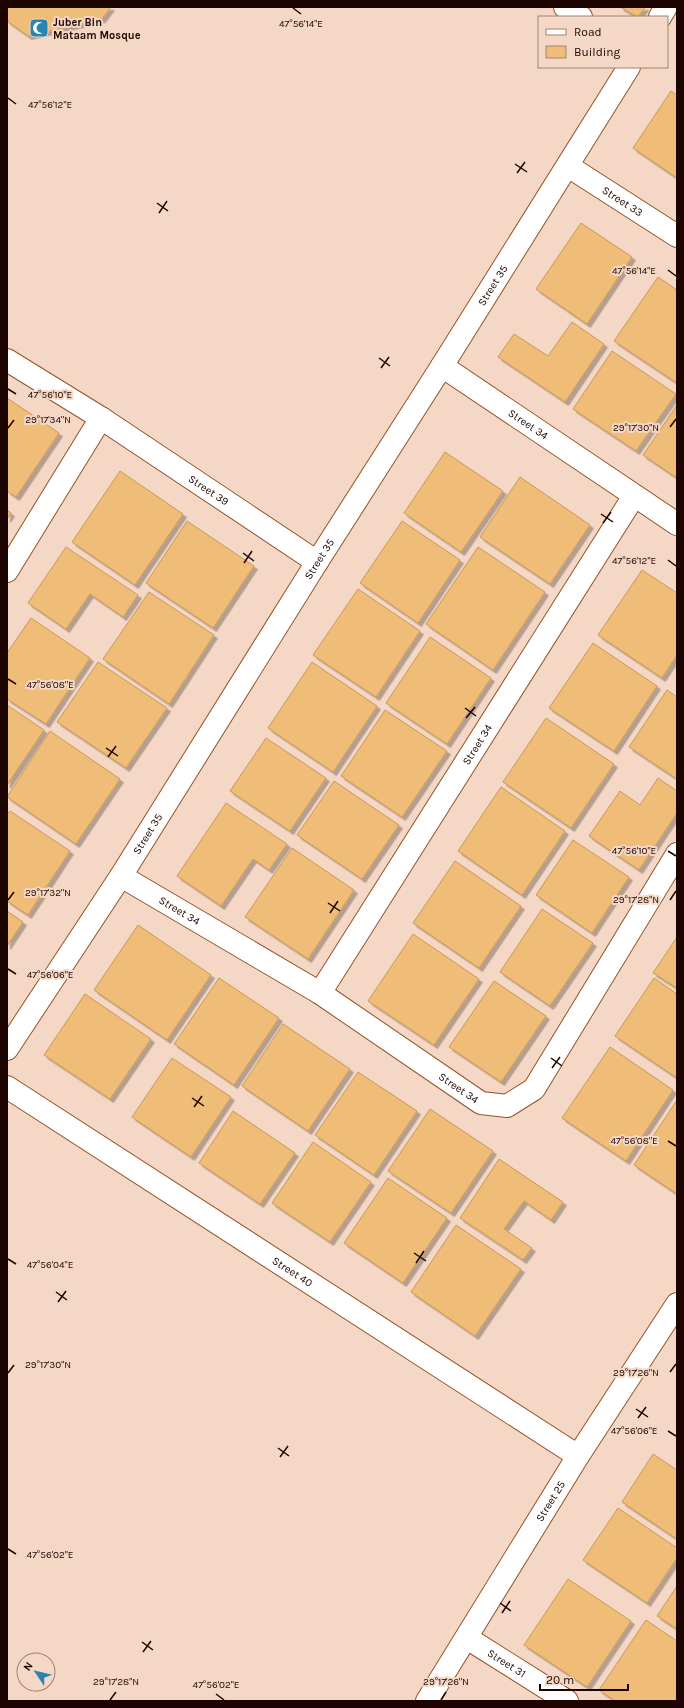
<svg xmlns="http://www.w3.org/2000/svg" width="684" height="1708" font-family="Karla,sans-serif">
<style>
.building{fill:#f0bd79;stroke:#ca9855;filter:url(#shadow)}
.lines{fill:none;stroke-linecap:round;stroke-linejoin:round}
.minor-casing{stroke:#945326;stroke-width:24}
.tertiary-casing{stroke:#945326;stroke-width:24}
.minor{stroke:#fff;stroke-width:22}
.tertiary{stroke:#fff;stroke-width:22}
.ticks{fill:none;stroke:#1c0500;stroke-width:1.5}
.labels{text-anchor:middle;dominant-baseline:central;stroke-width:4;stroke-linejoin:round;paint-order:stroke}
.poi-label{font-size:11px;font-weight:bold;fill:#1c0500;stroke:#f5d7c5;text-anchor:start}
.street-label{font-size:11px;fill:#1c0500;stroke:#f5d7c5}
.ticks-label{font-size:10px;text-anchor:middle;fill:#1c0500;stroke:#f5d7c5;stroke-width:4;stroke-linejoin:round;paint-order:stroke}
</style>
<defs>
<filter id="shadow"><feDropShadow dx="3.5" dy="3.5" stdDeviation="0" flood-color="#0004"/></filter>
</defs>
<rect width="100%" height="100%" fill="#f5d7c5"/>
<g class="building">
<polygon points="7,7 111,7 102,19 28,36 7,21"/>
<polygon points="620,7 645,7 638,17"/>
<polygon points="671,91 677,95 677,178 633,148"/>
<polygon points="581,223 632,257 587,324 536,289"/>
<polygon points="658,277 677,290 677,383 614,341"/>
<polygon points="572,322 604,344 565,402 498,357 514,334 548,356"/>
<polygon points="612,351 676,394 636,451 573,409"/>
<polygon points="7,398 59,433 16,497 7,491"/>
<polygon points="677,405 677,478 643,455"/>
<polygon points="445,452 503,491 461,552 404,513"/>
<polygon points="120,471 183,514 135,585 72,542"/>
<polygon points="520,477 590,525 550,584 480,537"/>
<polygon points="7,510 11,513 7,519"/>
<polygon points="187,521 254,566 213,628 146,583"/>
<polygon points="402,521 460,560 418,623 360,583"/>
<polygon points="66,547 138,595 123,617 90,594 66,629 28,603"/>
<polygon points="478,547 545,592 493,670 426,624"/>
<polygon points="642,570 677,593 677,655 662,678 598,635"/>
<polygon points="358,589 420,631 376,697 313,655"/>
<polygon points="149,592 214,635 169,704 103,659"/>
<polygon points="31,618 90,658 46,724 7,699 7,653"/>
<polygon points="430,637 491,678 447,744 386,703"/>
<polygon points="593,643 657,686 614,751 549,708"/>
<polygon points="98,662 167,708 126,768 57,722"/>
<polygon points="312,662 377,706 333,772 268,728"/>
<polygon points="667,690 677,697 677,779 629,747"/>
<polygon points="7,705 44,730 7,785"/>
<polygon points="385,710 447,751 402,817 341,776"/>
<polygon points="546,718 614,764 571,828 503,782"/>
<polygon points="50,731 120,779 76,844 7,797"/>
<polygon points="266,738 326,778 290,831 230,791"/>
<polygon points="658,778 677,791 677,813 639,870 589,836 620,791 640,805"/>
<polygon points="334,781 399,825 362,879 297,835"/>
<polygon points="501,787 565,831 522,895 458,851"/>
<polygon points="226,803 287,844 269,870 253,859 221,906 177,876"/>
<polygon points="10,811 70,851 28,915 7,901 7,815"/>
<polygon points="573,840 629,877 592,933 536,895"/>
<polygon points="292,848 354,890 308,959 245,917"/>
<polygon points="455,861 521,906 479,968 413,923"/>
<polygon points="542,909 593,943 550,1006 500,972"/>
<polygon points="7,911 23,922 7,946"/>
<polygon points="138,925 211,975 167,1040 94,990"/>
<polygon points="413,934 479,979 434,1045 368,1001"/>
<polygon points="677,937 677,988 653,973"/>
<polygon points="219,978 279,1018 234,1085 174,1044"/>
<polygon points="654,978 677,994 677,1078 615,1036"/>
<polygon points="494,981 546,1016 501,1082 449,1047"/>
<polygon points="85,994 151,1039 110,1099 44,1055"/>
<polygon points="283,1024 350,1069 308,1131 242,1086"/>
<polygon points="610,1047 673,1090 626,1161 562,1118"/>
<polygon points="172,1058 231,1097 191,1157 132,1117"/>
<polygon points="358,1072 417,1111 374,1175 315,1135"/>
<polygon points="677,1100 677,1194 634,1165"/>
<polygon points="430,1109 493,1151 451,1213 388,1171"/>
<polygon points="233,1111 295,1153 260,1204 199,1163"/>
<polygon points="313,1142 371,1182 330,1242 272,1203"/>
<polygon points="499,1159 563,1202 551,1220 524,1201 504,1229 532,1248 523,1260 460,1218"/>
<polygon points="388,1178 447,1218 403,1283 344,1243"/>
<polygon points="456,1225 521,1269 475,1336 411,1292"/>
<polygon points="653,1454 677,1470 677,1539 622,1502"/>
<polygon points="618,1508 677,1548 677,1558 647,1603 583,1560"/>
<polygon points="568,1579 631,1621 587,1687 524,1645"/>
<polygon points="677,1586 677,1629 657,1616"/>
<polygon points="646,1620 677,1641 677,1699 676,1701 615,1701 599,1690"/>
</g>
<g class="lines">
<g class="minor-casing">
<g id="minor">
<polyline points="565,7 581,17"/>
<polyline points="660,17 666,7"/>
<path id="s1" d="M568 166 677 236"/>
<path id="s2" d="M7 360 101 418 317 562"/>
<path id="s3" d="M442 366 677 524"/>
<polyline points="7,571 101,418"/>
<path id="s4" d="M121 876 320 993 481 1103 507 1106 534 1089 677 854"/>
<path id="s5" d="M320 993 634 496"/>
<path id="s6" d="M7 1049 121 876 317 562 442 366 629 67"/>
<path id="s7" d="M467 1638 567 1701"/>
</g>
</g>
<g class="tertiary-casing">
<g id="tertiary">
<path id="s8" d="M7 1087 578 1456"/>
<path id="s9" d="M427 1701 578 1456 677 1304"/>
</g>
</g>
<use href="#minor" class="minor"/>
<use href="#tertiary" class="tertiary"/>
</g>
<path class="ticks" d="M293 8 301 14M8 98 16 104M515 164 527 172M517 173 525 162M157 203 168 211M159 213 167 201M668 270 676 276M379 358 390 366M381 368 389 357M8 389 16 394M670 427 676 419M8 428 14 420M601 514 613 522M603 523 611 512M243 553 254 561M668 560 676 566M244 563 252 551M8 679 16 684M465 708 476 716M466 718 475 707M106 748 118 756M108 757 116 746M668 851 676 856M8 900 14 892M670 900 676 891M328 903 340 911M330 913 338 901M8 969 16 974M551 1058 562 1066M552 1068 560 1057M192 1098 204 1106M194 1107 202 1096M668 1141 676 1146M414 1253 426 1261M8 1259 16 1264M416 1263 424 1251M56 1292 67 1300M58 1302 66 1291M670 1372 676 1364M8 1373 14 1365M636 1409 648 1417M638 1418 646 1407M668 1431 676 1436M278 1448 289 1456M280 1457 288 1446M8 1549 16 1554M500 1603 511 1611M502 1613 510 1601M142 1642 153 1650M143 1652 151 1641M216 1694 224 1700M110 1700 116 1692M441 1700 446 1692"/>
<defs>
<g id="mosque-square" transform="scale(1)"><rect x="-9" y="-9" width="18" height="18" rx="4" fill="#2686b1" stroke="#f5d7c5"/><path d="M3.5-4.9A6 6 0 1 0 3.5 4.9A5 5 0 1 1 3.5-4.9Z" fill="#fff"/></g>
</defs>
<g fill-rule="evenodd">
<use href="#mosque-square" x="39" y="28"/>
</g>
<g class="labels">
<g class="poi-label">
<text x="53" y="22">Juber Bin<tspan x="53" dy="13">Mataam Mosque</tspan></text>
</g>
<g class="street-label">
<text stroke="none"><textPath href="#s1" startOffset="65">Street 33</textPath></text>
<text stroke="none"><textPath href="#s6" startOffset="905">Street 35</textPath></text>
<text stroke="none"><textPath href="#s3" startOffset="104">Street 34</textPath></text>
<text stroke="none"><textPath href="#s2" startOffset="240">Street 39</textPath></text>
<text stroke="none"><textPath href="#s6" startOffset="581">Street 35</textPath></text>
<text stroke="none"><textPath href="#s5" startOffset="294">Street 34</textPath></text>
<text stroke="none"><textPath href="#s6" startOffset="257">Street 35</textPath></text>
<text stroke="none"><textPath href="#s4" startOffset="68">Street 34</textPath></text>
<text stroke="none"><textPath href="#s4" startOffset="399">Street 34</textPath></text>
<text stroke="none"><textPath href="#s8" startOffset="340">Street 40</textPath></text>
<text stroke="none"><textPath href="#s9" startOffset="235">Street 25</textPath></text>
<text stroke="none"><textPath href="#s7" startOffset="47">Street 31</textPath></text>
</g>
</g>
<g class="ticks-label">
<text x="301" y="27">47°56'14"E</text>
<text x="50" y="108">47°56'12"E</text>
<text x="634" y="274">47°56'14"E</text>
<text x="50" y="398">47°56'10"E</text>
<text x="48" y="423">29°17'34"N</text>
<text x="636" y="431">29°17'30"N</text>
<text x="634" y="564">47°56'12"E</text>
<text x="50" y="688">47°56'08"E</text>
<text x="634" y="854">47°56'10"E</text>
<text x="48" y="896">29°17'32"N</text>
<text x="636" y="903">29°17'28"N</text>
<text x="50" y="978">47°56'06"E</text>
<text x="634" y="1144">47°56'08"E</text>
<text x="50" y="1268">47°56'04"E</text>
<text x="48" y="1368">29°17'30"N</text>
<text x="636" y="1376">29°17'26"N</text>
<text x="634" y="1434">47°56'06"E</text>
<text x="50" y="1558">47°56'02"E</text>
<text x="116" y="1685">29°17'28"N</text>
<text x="446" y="1685">29°17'26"N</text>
<text x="216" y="1688">47°56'02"E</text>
</g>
<rect width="684" height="1708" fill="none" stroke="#1c0500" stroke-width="16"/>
<rect x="538" y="16" width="130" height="52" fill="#f5d7c5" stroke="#9e8376"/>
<rect x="546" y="29" width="20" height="6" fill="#ffffff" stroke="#9e8376"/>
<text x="574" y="36" font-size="12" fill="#1c0500">Road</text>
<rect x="546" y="46" width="20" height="12" fill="#f0bd79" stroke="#9e8376"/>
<text x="574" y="56" font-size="12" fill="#1c0500">Building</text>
<g transform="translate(36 1672) rotate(305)"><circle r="19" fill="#f5d7c5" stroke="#9e8376"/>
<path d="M0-3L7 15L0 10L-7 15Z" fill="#2686b1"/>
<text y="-6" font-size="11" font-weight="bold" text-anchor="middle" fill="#1c0500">N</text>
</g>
<path d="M540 1684v6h88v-6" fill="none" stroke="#1c0500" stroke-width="2"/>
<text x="546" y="1684" font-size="12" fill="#1c0500" stroke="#f5d7c5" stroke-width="3" paint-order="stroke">20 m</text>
</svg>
